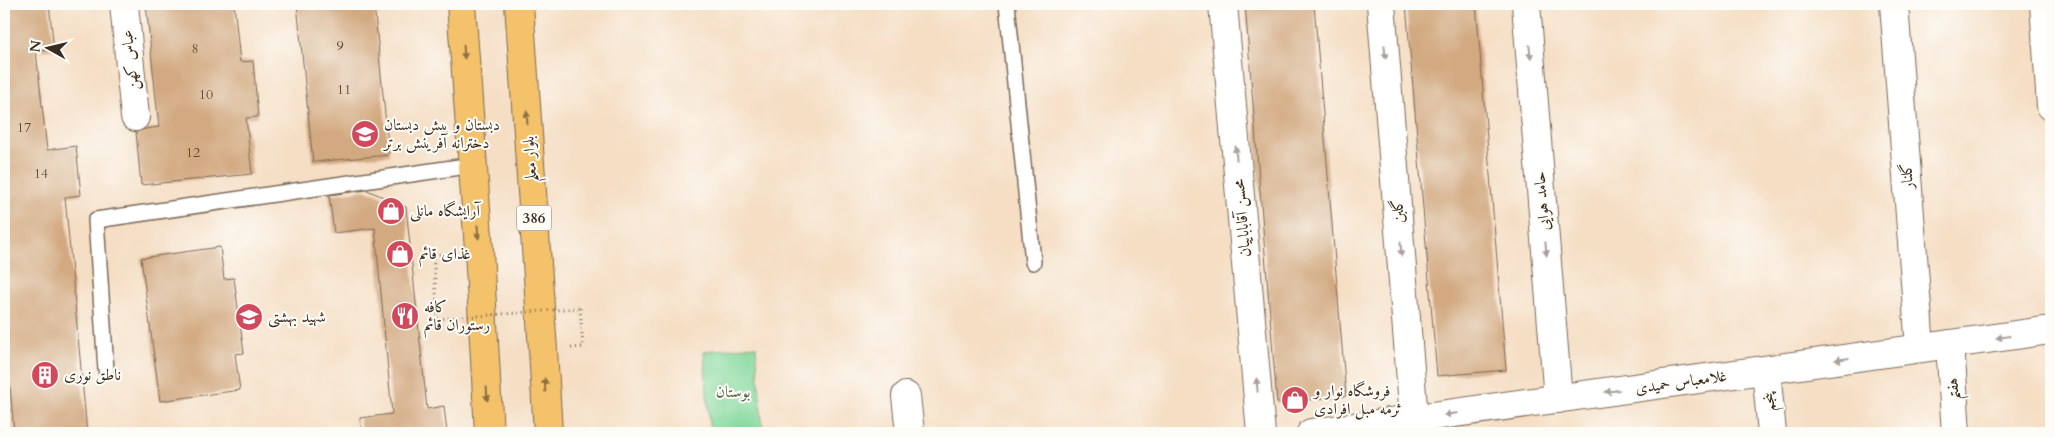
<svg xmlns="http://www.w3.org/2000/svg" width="2055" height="437" font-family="Cardo,Amiri,serif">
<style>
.green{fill:#82d89b;stroke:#5e815c}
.building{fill:#d2a980}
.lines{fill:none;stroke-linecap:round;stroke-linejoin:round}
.lane-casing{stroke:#7c6958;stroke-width:18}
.street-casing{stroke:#7c6958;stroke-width:30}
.primary-casing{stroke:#7c6958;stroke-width:30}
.path{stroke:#7c6958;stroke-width:3;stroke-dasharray:1 4;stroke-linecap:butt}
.lane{stroke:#fff;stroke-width:15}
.street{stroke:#fff;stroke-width:28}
.primary{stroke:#f3c26a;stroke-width:28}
.path-bridge{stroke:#7c6958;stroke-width:3;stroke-dasharray:1 4;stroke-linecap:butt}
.oneway{fill:#8e6e40}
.oneway2{fill:#a79f9a}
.labels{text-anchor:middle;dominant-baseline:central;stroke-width:4;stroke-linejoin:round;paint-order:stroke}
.number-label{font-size:14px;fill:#614a36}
.shield{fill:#fdfcf7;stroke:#75695f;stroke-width:1}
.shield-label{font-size:15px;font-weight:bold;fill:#3b2a1e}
.street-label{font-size:16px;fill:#3b2a1e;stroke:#fdfcf7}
.poi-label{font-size:16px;fill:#3b2a1e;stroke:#fdfcf7;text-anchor:start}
.park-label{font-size:16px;fill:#505e44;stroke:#fdfcf7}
</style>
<rect width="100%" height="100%" fill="#fdfcf7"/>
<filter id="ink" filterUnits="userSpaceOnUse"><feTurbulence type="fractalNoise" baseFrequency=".02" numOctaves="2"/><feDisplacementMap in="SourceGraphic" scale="10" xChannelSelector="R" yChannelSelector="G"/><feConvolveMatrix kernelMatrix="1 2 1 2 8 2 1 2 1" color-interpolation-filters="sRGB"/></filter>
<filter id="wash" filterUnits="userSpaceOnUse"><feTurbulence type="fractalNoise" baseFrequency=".0096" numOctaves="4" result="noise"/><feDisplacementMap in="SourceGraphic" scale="20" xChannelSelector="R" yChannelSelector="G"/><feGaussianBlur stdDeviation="1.12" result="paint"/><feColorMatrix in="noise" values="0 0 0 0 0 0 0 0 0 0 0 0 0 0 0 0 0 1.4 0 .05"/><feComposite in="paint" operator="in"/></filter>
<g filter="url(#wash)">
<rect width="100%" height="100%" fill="#f5dec4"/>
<polygon class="green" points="756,346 763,433 710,433 704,351"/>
<g id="blocks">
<g class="building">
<polygon points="4,4 49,4 54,50 36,51 47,150 76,146 81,195 65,197 87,433 14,433 4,317"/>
<polygon points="146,4 234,4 240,62 253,61 258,117 246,118 252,174 141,185 136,132 145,129 159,127"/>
<polygon points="297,4 374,4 389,155 313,162"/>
<polygon points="1245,4 1314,4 1346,396 1277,403"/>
<polygon points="1406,4 1476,4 1506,370 1437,376"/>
<polygon points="367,190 406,207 427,409 444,406 447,433 361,433 360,418 392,414 375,228 334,233 329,195"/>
<polygon points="220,247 224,279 234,278 244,353 235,354 240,390 160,401 141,258"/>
</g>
</g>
</g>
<g filter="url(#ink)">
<use href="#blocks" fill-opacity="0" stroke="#7c6958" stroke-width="1"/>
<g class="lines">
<g class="lane-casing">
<g id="lane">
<polyline points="1007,4 1033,262"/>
<polyline points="106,370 96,220 473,165"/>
</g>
</g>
<g class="street-casing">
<g id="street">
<polyline points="124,4 135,117"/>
<polyline points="1223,4 1261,433"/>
<polyline points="1381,4 1414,419"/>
<polyline points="1526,4 1558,399"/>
<polyline points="1894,4 1920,348"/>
<polyline points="2044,4 2051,106"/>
<polyline points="1950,344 1956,433"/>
<polyline points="1766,370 1772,433"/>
<polyline points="906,396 910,433"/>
<polyline points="1311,433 2051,330"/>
</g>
</g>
<g class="primary-casing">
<g id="primary">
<polyline points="461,4 479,250 489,433"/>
<polyline points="519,4 543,350 548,433"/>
</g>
</g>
<g class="path">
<polyline points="438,319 433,255 451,253"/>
<polyline points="571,348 583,347 580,308"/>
</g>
<use href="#lane" class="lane"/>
<use href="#street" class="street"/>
<use href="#primary" class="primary"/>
<polyline class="path-bridge" points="438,319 580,308"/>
</g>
<defs><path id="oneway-solid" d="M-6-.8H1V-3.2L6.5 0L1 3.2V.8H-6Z" transform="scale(1.25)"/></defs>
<g class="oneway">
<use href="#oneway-solid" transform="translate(464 52) rotate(86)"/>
<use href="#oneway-solid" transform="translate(527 118) rotate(-94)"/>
<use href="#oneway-solid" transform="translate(478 232) rotate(86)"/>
<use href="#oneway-solid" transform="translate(545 385) rotate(-93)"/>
<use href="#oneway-solid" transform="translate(487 394) rotate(87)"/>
</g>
<g class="oneway2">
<use href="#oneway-solid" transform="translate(1385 52) rotate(85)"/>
<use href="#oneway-solid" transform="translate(1530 52) rotate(85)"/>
<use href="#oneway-solid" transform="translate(1236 153) rotate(-95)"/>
<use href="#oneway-solid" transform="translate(1401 249) rotate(85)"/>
<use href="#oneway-solid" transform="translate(1546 249) rotate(85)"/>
<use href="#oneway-solid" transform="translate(2003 337) rotate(172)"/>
<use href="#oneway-solid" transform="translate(1842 359) rotate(172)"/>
<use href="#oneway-solid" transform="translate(1257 385) rotate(-95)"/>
<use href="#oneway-solid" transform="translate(1612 391) rotate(172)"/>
<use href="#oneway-solid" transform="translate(1451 414) rotate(172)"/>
</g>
</g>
<defs>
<g id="school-disc" transform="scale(1.4375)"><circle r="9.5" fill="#d1495b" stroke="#fdfcf7"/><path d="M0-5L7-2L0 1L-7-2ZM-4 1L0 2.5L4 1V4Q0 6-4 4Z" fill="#fff"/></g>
<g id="shop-disc" transform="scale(1.4375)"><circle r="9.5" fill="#d1495b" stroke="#fdfcf7"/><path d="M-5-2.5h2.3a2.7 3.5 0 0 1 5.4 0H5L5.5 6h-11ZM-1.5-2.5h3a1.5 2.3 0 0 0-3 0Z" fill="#fff"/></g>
<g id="restaurant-disc" transform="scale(1.4375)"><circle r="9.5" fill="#d1495b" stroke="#fdfcf7"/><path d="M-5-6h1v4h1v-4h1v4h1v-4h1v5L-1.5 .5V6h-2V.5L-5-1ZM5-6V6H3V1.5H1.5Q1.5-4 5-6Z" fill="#fff"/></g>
<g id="building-disc" transform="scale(1.4375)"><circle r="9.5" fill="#d1495b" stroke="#fdfcf7"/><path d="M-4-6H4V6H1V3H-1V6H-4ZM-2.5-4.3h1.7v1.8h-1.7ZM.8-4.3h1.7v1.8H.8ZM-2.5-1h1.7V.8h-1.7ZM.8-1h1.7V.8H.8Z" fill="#fff"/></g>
</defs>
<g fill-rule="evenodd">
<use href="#school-disc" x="365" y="134"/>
<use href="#shop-disc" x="391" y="211"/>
<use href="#shop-disc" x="400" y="254"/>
<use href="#restaurant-disc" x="405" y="316"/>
<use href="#school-disc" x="249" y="317"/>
<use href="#building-disc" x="45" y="375"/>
<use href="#shop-disc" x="1295" y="400"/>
</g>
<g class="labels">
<g class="number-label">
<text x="340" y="45">9</text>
<text x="195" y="48">8</text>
<text x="344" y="89">11</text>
<text x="206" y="94">10</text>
<text x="24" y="127">17</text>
<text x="193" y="152">12</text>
<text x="41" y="173">14</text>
</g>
<rect class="shield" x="516.5" y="205.5" width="35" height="25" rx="4"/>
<g class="shield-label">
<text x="534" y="218">386</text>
</g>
<g class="street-label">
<text transform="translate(130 60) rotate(-96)">عباس کهن</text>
<text transform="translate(530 159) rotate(-94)">بلوار معلم</text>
<text transform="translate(1907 176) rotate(-94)">گلنار</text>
<text transform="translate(1542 201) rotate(-95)">حامد هوایی</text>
<text transform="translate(1398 211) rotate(-95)">گلبن</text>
<text transform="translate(1242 218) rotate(-95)">محسن آقاباباییان</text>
<text transform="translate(1681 382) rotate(-8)">غلامعباس حمیدی</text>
<text transform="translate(1953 389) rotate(-94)">هفتم</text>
<text transform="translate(1769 402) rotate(-95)">پنجم</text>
</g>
<g class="poi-label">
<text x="384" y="125">دبستان و پیش دبستان<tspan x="384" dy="18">دخترانه آفرینش برتر</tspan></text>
<text x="410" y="211">آرایشگاه مانلی</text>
<text x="419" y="254">غذای قائم</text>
<text x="424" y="307">کافه<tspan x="424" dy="18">رستوران قائم</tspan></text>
<text x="268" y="317">شهید بهشتی</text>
<text x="64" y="375">ناطق نوری</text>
<text x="1314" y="391">فروشگاه نوار و<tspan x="1314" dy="18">ثرمه مبل افرادی</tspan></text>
</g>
<g class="park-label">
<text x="733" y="392">بوستان</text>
</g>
</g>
<rect width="2055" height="437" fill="none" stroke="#fdfcf7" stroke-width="20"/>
<g transform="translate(48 48) rotate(278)" stroke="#fdfcf7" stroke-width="4" paint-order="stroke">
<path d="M0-4L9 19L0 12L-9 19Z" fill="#3b2a1e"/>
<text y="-8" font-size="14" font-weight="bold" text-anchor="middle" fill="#3b2a1e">N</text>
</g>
</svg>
